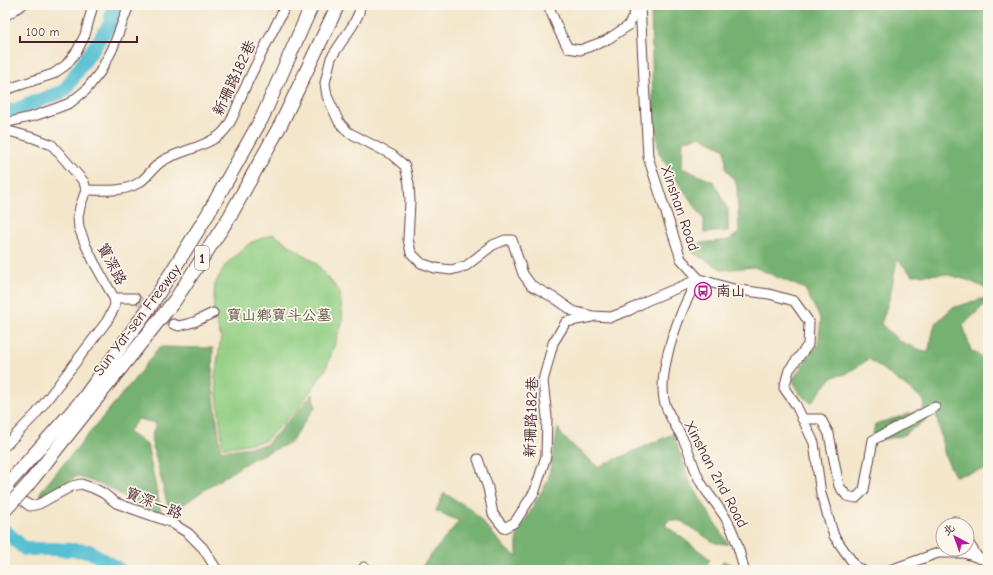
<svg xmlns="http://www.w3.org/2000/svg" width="993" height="575" font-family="'Comic Neue','LXGW WenKai TC',sans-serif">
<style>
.green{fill:#92ce83;stroke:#6e7657}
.forest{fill:#75b171;stroke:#60684e}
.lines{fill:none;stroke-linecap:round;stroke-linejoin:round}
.river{stroke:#56bfd2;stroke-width:14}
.minor-tunnel{stroke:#d1beab;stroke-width:9;stroke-dasharray:9 4.5;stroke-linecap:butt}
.minor-casing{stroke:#633d43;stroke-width:11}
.highway-casing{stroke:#633d43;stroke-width:15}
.minor{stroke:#fff;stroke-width:9}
.highway{stroke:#fff;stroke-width:13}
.highway-bridge-casing{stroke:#633d43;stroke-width:15;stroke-linecap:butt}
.highway-bridge{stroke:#fff;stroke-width:13}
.labels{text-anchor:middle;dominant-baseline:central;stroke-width:3.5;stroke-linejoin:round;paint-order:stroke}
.shield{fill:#fbf7ec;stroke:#7f6065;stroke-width:1}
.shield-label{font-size:14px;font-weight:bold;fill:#4a1f2b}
.street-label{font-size:15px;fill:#4a1f2b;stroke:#fbf7ec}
.poi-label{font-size:15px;fill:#4a1f2b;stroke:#fbf7ec;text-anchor:start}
.park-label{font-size:15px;fill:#605445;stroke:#fbf7ec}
</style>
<rect width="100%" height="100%" fill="#fbf7ec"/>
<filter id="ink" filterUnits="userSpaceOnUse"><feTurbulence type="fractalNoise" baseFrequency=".025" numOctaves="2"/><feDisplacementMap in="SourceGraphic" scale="8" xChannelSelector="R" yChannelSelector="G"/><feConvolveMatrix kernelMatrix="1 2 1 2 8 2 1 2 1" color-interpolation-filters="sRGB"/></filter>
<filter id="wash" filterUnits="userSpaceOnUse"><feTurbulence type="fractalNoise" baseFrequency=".012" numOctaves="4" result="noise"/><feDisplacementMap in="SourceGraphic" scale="16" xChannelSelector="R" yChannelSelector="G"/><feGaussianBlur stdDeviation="0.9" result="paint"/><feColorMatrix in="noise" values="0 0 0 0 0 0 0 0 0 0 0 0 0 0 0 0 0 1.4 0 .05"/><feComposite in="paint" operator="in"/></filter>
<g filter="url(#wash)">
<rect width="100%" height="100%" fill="#f3e6cb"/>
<polygon class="green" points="273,234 316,263 340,292 343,321 326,369 299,407 265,441 223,448 215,377 221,337 213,313 215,284 226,264 250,243"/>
<g class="forest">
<polygon points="651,5 988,5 988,289 967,280 945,274 912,275 897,259 890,297 881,324 899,341 928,353 935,324 952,308 988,297 982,307 963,325 971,351 988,360 988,469 955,476 945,456 936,413 902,436 872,441 875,424 923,410 924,400 869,359 846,374 832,377 811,403 798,392 793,379 818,344 821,320 805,289 754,267 723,270 693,253 700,243 729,240 739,233 737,185 726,169 725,149 700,136 683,141 682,168 714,182 728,210 728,231 704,233 704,219 674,177 659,153 653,111"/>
<polygon points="159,347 213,348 212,382 221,451 266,445 313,394 315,407 290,443 254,458 207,488 170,514 151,439 156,423 138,419 128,432 147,445 161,512 139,507 112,489 77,476 40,500 41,491 138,375"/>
<polygon points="558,428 563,437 598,467 673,434 690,482 728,544 715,543 681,521 669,520 665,525 710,559 704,570 419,570 459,521 436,511 444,493 471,509 507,550 517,557 517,535 548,480"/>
<polygon points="723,561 738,567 738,570 720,570"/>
</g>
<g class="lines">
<g class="river">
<polyline points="5,110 14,110 64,91 110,24 114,5"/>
<polyline points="5,531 25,549 52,549 89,551 120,570"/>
</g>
</g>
</g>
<g filter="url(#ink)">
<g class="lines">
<polyline class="minor-tunnel" points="135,298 173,324"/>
<g class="minor-casing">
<g id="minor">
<polyline points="360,5 359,13 353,25 331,58 325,83 327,96 339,122 348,132 392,155 405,166 409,184 410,202 408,239 411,253 421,263 435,268 451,270 466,266 493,245 505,240 512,240 523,274 531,285 556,299 573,311 593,316 611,317 630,310 646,301 699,279"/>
<polyline points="548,5 560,33 568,48 580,50 605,41 628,26 637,9 637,5"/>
<polyline points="640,5 648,157 681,259 699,279 733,289 769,294 794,301 809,322 808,345 789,370 784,388 796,405 814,443 821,494 834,536 856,567 862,570"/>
<polyline points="5,16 22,5"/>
<polyline points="5,90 53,74 66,65 77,51 85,35 93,5"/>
<polyline points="5,123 34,116 57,108 70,103 86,90 100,72 112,50 129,5"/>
<polyline points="5,130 34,138 52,145 84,182 86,190 80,207 78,217 79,228 86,246 95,264 114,298 115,305 113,310 107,321 36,414 5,446"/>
<path d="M86 190C104 190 123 193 140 182 149 176 154 165 164 160 182 150 203 148 220 135 233 124 237 104 244 90 257 61 272 33 286 5"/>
<path d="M698 279C681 308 658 366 664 400 667 414 676 426 683 439 690 452 693 467 700 481 706 492 714 500 721 511 732 525 740 552 744 570"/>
<polyline points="114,298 135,298"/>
<polyline points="173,324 179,326 194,322 213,313"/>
<polyline points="802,419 821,419 829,434 839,486 847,496 856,498 864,490 873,440 935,407"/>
<polyline points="478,459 488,488 493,514 504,528 515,522 535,491 546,456 547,417 543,381 553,343 566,322 592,317"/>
<polyline points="5,488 30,506 39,504 72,486 81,484 93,488 103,493 116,503 170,522 188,533 203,548 217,570"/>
<polyline points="955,521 958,525"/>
<polyline points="967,540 978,558"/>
<polyline points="364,567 369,570"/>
<polyline points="890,570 938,553 964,553 988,561"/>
</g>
</g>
<g class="highway-casing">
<g id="highway">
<polyline points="27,486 175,300 230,216 281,124 338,5"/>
<polyline points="5,487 84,398 151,305 208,214 262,118 312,5"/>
</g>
</g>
<use href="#minor" class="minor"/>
<use href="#highway" class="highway"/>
<g class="highway-bridge-casing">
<polyline id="highway-bridge" points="5,510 27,486"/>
</g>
<use href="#highway-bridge" class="highway-bridge"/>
</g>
</g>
<defs>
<g id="bus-ring" transform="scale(0.9)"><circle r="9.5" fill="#fbf7ec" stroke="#b5179e" stroke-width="1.5"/><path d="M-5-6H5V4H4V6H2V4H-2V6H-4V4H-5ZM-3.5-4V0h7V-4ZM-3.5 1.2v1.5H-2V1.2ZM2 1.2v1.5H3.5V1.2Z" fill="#b5179e"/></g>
</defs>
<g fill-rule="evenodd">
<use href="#bus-ring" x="703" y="291"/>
</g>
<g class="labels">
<rect class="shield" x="195" y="246" width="14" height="24" rx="3"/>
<g class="shield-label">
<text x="202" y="258">1</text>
</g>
<g class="street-label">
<text transform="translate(234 78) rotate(-65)">新珊路182巷</text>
<text transform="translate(680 208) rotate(71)">Xinshan Road</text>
<text transform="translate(112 264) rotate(62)">寶深路</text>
<text transform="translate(137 320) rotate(-53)">Sun Yat-sen Freeway</text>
<text transform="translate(531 417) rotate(-88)">新珊路182巷</text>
<text transform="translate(716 474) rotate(62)">Xinshan 2nd Road</text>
<text transform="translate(154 503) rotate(22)">寶深一路</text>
</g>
<g class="poi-label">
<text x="716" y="291">南山</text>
</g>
<g class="park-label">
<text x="279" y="315">寶山鄉寶斗公墓</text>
</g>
</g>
<rect width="993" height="575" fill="none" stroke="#fbf7ec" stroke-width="20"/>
<g transform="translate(955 537) rotate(319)"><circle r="19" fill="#fbf7ec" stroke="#b4a19f"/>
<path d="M0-3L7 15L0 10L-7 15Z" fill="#b5179e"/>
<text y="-6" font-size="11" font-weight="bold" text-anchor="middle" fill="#4a1f2b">北</text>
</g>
<path d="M20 36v6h117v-6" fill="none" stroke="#4a1f2b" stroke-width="2"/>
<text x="26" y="36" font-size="12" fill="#4a1f2b" stroke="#fbf7ec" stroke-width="3" paint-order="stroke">100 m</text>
</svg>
